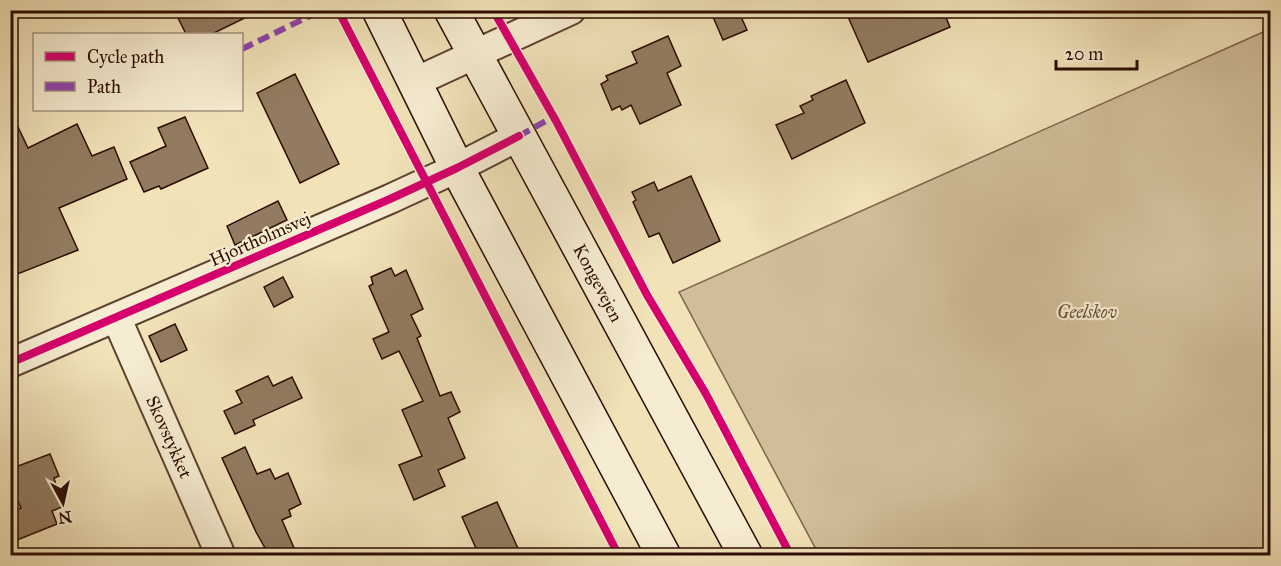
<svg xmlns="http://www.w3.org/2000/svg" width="1281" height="566" font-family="'IM FELL Great Primer',serif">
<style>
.green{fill:#d0be99;stroke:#7e654d;stroke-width:1.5}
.building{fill:#927b60;stroke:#2c0c01;stroke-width:1.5}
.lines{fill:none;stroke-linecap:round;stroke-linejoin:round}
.minor-casing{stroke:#5d422f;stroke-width:32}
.secondary-casing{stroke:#2c0c01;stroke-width:36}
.minor{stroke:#f6ecd1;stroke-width:28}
.secondary{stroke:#f6ecd1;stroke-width:33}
.quiet{stroke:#8e44ad;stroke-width:6;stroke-dasharray:12 6;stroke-linecap:butt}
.cycleway-casing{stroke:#f6ecd1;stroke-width:11}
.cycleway{stroke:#d6006c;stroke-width:8}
.labels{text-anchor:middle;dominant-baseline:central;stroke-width:4.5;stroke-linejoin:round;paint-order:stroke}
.street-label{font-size:18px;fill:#2c0c01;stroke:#f6ecd1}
.park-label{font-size:18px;font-style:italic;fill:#654a36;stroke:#f6ecd1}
</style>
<rect width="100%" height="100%" fill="#f1e2b8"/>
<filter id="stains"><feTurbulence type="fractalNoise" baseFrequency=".00333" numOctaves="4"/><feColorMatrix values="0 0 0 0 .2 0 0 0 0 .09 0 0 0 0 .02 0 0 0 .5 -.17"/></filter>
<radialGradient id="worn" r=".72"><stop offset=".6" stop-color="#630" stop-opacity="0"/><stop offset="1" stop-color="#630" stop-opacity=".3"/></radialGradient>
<polygon class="green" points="1270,29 1270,555 819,555 679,292"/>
<g class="building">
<polygon points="174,10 261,10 212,34 186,34"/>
<polygon points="710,10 738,10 747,30 723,40"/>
<polygon points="845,10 878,10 882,17 898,10 943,10 950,27 868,62"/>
<polygon points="668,36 681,66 667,73 681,105 640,124 631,105 622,110 620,106 612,110 601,84 608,80 606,76 637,63 632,52"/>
<polygon points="295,74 339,164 300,183 257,93"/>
<polygon points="846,80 865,123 792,159 776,125 804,113 800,106 813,100 811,96"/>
<polygon points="10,110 28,148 77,124 92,156 114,147 127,179 59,208 78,250 10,277"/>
<polygon points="185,117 208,168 161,189 159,186 144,192 130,162 166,146 158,128"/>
<polygon points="691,176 720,241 673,263 659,233 649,237 633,202 636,200 632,192 654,182 658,191"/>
<polygon points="278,201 287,220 235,245 227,226"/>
<polygon points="391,268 395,276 406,270 423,309 411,315 421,336 417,338 440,396 451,392 460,412 448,418 465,458 438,470 445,486 414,500 399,465 422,456 402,410 423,401 399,351 382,359 373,339 389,332 369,286 373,284 371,277"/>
<polygon points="283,277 293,297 274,307 264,287"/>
<polygon points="175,324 187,350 161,362 149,336"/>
<polygon points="268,376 273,386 292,377 302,398 253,420 255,425 235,434 224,411 242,403 236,391"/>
<polygon points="245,447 257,474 270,469 275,479 288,473 301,504 289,510 291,516 282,520 297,555 269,555 256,532 222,458"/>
<polygon points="50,454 59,476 54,478 62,507 52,511 57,524 17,540 10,525 10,512 21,508 10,482 10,469"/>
<polygon points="497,502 521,555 479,555 462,517"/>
</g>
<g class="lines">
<g class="minor-casing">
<g id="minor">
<polyline points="415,82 571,10"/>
<polyline points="117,319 221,556"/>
<polyline points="10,363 390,199 457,168 519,136"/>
</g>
</g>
<g class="secondary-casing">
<g id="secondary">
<polyline points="379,10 457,168 664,556"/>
<polyline points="451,10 746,556"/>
</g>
</g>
<use href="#minor" class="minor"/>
<use href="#secondary" class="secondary"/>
<g class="quiet">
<polyline points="242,49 322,10"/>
<polyline points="519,136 553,117"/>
</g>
<g class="cycleway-casing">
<g id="cycleway">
<polyline points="338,10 619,556"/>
<polyline points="493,10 556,121 647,295 706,394 791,556"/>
<polyline points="10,363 390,199 457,168 519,136"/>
</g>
</g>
<use href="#cycleway" class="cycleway"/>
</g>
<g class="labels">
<g class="street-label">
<text transform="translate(260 239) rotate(-24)">Hjortholmsvej</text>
<text transform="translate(598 283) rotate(62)">Kongevejen</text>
<text transform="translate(169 437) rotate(66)">Skovstykket</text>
</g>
<g class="park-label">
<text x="1087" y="312">Geelskov</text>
</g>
</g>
<rect width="1281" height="566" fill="none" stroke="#f1e2b8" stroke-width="36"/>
<rect x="12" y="12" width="1257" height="542" fill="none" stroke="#2c0c01" stroke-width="3"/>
<rect x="18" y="18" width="1245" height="530" fill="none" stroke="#2c0c01" stroke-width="1.5"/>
<rect x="33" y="33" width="210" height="78" fill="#f6ecd1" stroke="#a5927e" stroke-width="1.5"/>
<rect x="45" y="52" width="30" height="9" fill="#d6006c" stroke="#a5927e" stroke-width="1.5"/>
<text x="87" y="63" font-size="18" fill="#2c0c01">Cycle path</text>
<rect x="45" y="82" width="30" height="9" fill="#8e44ad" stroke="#a5927e" stroke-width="1.5"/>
<text x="87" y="93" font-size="18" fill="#2c0c01">Path</text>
<g transform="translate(63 503) rotate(172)" stroke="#f6ecd1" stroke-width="4.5" paint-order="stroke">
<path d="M0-4.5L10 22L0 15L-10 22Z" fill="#2c0c01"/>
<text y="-9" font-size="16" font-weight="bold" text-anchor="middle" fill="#2c0c01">N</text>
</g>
<path d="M1056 60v9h81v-9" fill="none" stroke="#2c0c01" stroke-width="3"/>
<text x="1065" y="60" font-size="18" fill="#2c0c01" stroke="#f6ecd1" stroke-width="4.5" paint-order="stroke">20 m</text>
<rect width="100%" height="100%" filter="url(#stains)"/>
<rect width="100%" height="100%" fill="url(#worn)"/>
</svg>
